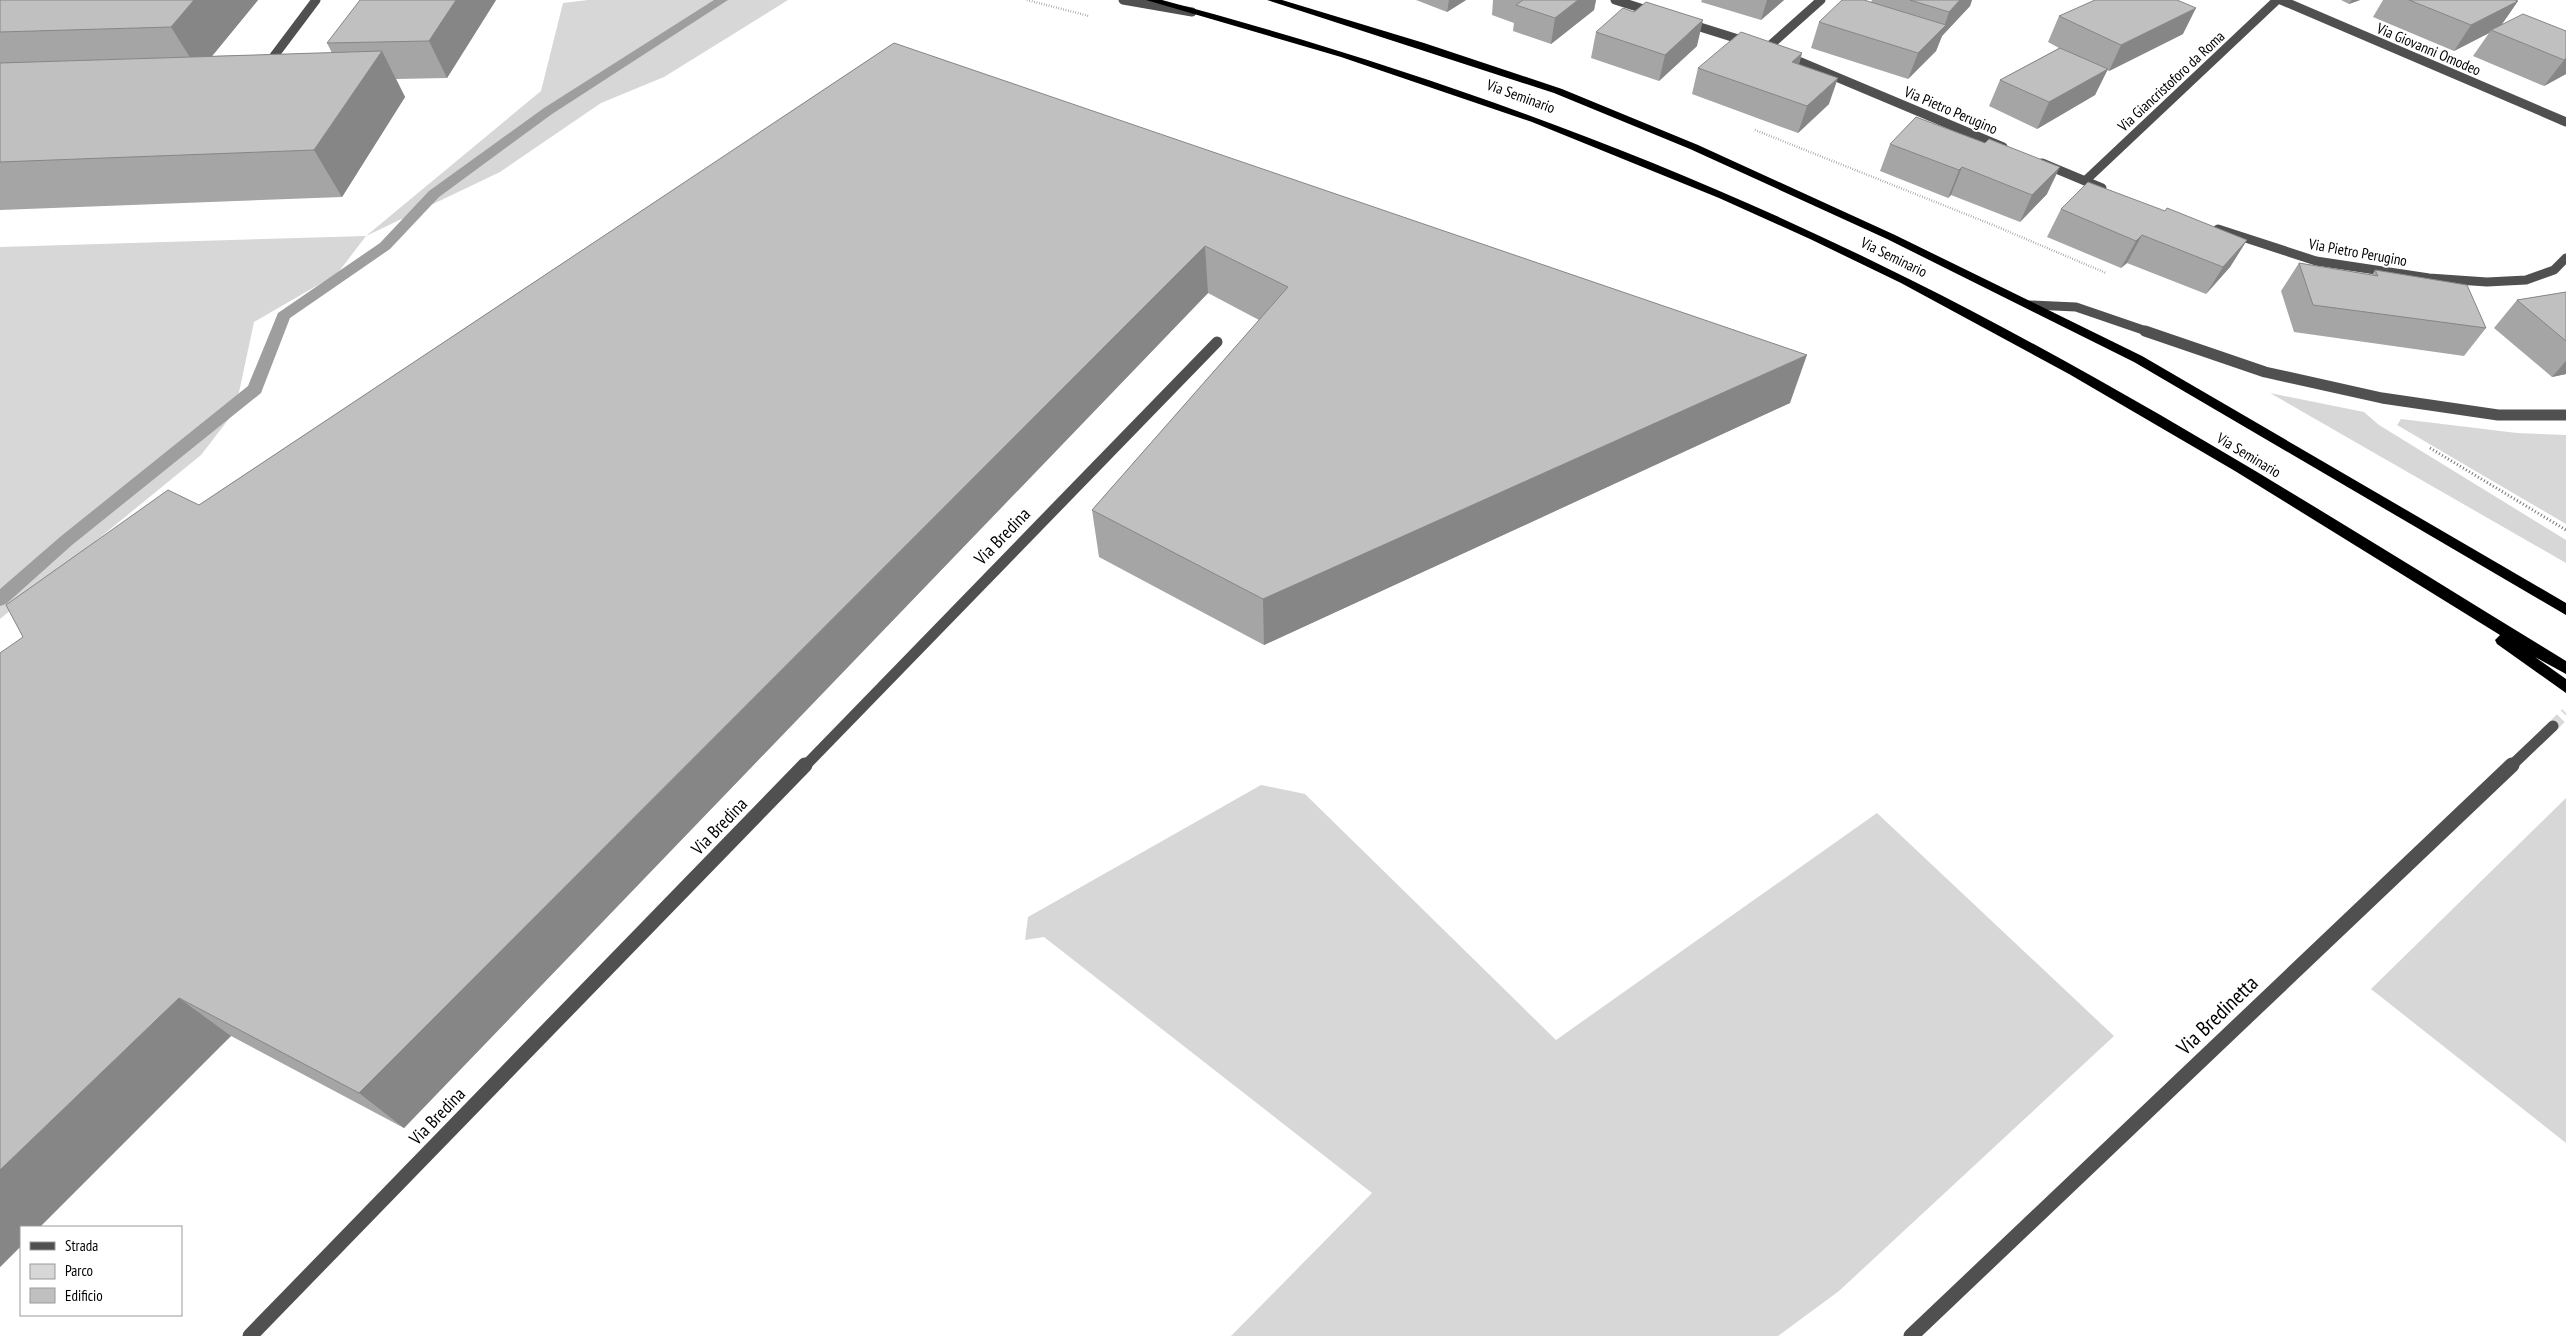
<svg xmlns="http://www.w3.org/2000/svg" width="2566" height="1336" font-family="'PT Sans Narrow',sans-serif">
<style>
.green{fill:#d7d7d7}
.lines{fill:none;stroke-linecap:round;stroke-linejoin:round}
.stream{fill:#9e9e9e;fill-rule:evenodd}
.minor-tunnel{stroke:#d9d9d9;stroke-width:11;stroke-dasharray:11 5.5;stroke-linecap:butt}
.path-far1{stroke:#727272;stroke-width:2.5;stroke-dasharray:0.5 2;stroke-linecap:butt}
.path{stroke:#727272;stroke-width:3;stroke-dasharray:1 2.5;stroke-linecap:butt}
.minor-far2{stroke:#505050;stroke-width:9}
.minor-far1{stroke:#505050;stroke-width:11}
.minor{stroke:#505050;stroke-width:15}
.highway{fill:#000;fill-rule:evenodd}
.wall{fill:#a5a5a5}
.shaded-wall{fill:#868686}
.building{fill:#c0c0c0;stroke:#868686}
.labels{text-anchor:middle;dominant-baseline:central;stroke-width:4;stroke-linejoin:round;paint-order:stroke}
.far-street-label{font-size:15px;fill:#000;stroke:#fff}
.street-label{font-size:18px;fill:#000;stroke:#fff}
.near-street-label{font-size:21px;fill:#000;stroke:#fff}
</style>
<rect width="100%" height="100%" fill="#fff"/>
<g class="green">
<polygon points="588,0 788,0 664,77 601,103 500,172 366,236 337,274 254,322 235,411 201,455 0,619 0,247 366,236 541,91 563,3"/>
<polygon points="2270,393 2364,412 2379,425 2566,540 2566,563"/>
<polygon points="2401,419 2517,433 2566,435 2566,524 2397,425"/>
<polygon points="1261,785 1305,794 1556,1040 1877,813 2114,1036 1839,1291 1778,1336 1231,1336 1372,1193 1044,937 1025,940 1028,917"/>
<polygon points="2566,798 2566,1143 2371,989"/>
</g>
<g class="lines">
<polygon class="stream" points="714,0 728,0 552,114 439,197 390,249 290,318 261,393 72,545 6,604 0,606 0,589 60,537 248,386 278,313 380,243 429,191 544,108"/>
<polyline class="minor-tunnel" points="2553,726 2566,713"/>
<g class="path-far1">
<polyline points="1027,0 1089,16"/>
<polyline points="1755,130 1993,225 2106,273"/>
</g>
<polyline class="path" points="2430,448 2566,530"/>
<g class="minor-far2">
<polyline points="1123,0 1192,12"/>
<polyline points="1615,0 1653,12"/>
<polyline points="2281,0 2566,122"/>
<polyline points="1684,22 1751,43"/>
<polyline points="1767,48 1821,0"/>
<polyline points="1784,55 2003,147"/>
<polyline points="265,68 316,0"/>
<polyline points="2042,163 2102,188"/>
<polyline points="2085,181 2277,0"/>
<polyline points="2218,229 2316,261 2429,278 2487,282 2526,280 2554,270 2566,258"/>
<polyline points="2030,305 2076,307 2149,332"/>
</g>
<g class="minor-far1">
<polyline points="2145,331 2265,372 2382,398 2498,415 2566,415"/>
<polyline points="804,767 1217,342"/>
<polyline points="2510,767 2553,726"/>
</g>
<g class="minor">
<polyline points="250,1336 805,765"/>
<polyline points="1911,1336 2512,765"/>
</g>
<g class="highway">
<path d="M1146 0H1162C1420 69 1670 159 1909 279 2136 392 2350 529 2566 661V674L2535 657 2566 679V693L2497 644 2495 640 2500 635 2235 471 2069 374 1901 283 1810 239 1719 198 1532 122 1341 57Z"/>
<polygon points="1267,0 1282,0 1424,43 1562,89 1698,145 1895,235 2142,356 2566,603 2566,615 2134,362 1887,239 1690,149 1554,93"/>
</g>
</g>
<g class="wall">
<polygon points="0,0 258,0 212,56 332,53 327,43 496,0 447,78 396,79 405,97 342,197 0,210"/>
<polygon points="1416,0 1466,0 1447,12"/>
<polygon points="1493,0 1596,0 1594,10 1551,44 1513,31 1514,23 1492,15"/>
<polygon points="1702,0 1784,0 1761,20 1701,2"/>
<polygon points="1872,0 1972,0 1970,6 1942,36 1936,51 1908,79 1811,48 1819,22 1871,2"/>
<polygon points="2341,0 2360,0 2349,4"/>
<polygon points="2383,0 2515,0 2518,1 2502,24 2566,31 2566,74 2544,86 2473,56 2489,33 2454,51 2373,17"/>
<polygon points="2059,16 2183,34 2109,71 2107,70 2095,95 2037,129 1989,106 2000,80 2059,48 2048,42"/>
<polygon points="1596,32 1697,46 1659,81 1591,58"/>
<polygon points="894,43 1790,403 1264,645 1099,557 1092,510 1259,320 1208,293 404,1128 231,1036 21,1227 21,1246 0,1267 23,637 199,505"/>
<polygon points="1802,53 1799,64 1829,104 1798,133 1692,94 1698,68"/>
<polygon points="1890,144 2047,194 2020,222 1951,195 1948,198 1880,171"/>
<polygon points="2061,209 2165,211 2247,240 2230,267 2206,294 2127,263 2121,268 2047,237"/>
<polygon points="2299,263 2372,275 2375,270 2486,328 2464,356 2294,332 2281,291"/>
<polygon points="2566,292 2566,374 2552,377 2494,328 2517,300"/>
</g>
<g class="shaded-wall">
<polygon points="194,0 258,0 199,72 171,27"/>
<polygon points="456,0 496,0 447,78 429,41"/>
<polygon points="1449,0 1466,0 1447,12"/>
<polygon points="1578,0 1596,0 1594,10 1551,44 1555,18"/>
<polygon points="1767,0 1784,0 1761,20"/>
<polygon points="1960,0 1972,0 1970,6 1942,36 1936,51 1908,79 1918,53 1944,27 1949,12"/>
<polygon points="2352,0 2360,0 2349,4"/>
<polygon points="2518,1 2500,27 2491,30 2489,33 2454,51 2471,25"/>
<polygon points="2196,8 2183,34 2109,71 2121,45"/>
<polygon points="1703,20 1697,46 1659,81 1665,55"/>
<polygon points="382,51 405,97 342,197 314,150"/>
<polygon points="1802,53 1794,79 1792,62"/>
<polygon points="2566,58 2566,74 2544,86 2564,60"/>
<polygon points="2108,69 2095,95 2037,129 2049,102"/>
<polygon points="1838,78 1829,104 1798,133 1807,106"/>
<polygon points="1962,167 1951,195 1948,198 1959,170"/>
<polygon points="2060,167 2047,194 2020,222 2032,195"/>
<polygon points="2142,235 2127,263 2121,268 2136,241"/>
<polygon points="2247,240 2230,267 2206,294 2223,267"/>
<polygon points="1205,246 1208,293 404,1128 359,1093"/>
<polygon points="1807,355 1790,403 1264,645 1263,599"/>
<polygon points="2566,361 2566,374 2552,377"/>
<polygon points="179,998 231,1036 40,1227 21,1227 21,1246 0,1267 0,1170"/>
</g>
<g class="building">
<polygon points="0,0 194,0 171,27 0,32"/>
<polygon points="360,0 456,0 429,41 327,43"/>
<polygon points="1523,0 1578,0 1555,18 1516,5"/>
<polygon points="1842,0 1864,0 1946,25 1918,53 1819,22"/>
<polygon points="1910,0 1960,0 1949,12"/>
<polygon points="2095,0 2177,0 2196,8 2121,45 2059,16"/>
<polygon points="2409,0 2515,0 2518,1 2471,25"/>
<polygon points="1646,2 1703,20 1665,55 1596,32 1623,8 1634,12"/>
<polygon points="2523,14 2566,31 2566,58 2564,60 2491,30"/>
<polygon points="1741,32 1802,53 1792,62 1838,78 1807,106 1698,68"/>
<polygon points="894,43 1807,355 1263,599 1092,510 1288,287 1205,246 359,1093 179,998 0,1170 0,653 23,637 6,605 168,490 199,505"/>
<polygon points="2060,48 2108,69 2049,102 2000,80"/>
<polygon points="382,51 314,150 0,162 0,63"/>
<polygon points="1916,117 1985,143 1989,139 2060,167 2032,195 1962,167 1959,170 1890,144"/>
<polygon points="2088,182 2165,211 2167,208 2247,240 2223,267 2142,235 2136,241 2061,209"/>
<polygon points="2299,263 2378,276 2375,270 2467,285 2486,328 2313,305"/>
<polygon points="2566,292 2566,341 2517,300"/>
</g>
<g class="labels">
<g class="far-street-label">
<text transform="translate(2429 49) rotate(23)">Via Giovanni Omodeo</text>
<text transform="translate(2171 81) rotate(-43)">Via Giancristoforo da Roma</text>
<text transform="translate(1521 96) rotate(20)">Via Seminario</text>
<text transform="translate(1951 110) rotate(23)">Via Pietro Perugino</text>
<text transform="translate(2358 252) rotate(10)">Via Pietro Perugino</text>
<text transform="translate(1894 257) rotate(26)">Via Seminario</text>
<text transform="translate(2249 455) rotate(31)">Via Seminario</text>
</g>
<g class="street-label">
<text transform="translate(1002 536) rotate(-46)">Via Bredina</text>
<text transform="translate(719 826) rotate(-46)">Via Bredina</text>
<text transform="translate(437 1116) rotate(-46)">Via Bredina</text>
</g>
<g class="near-street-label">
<text transform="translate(2217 1015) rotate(-44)">Via Bredinetta</text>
</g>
</g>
<rect x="20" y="1226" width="162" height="90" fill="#ffffff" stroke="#999999"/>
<rect x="30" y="1242" width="25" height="8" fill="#505050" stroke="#999999"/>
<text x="65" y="1251" font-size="15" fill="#000000">Strada</text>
<rect x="30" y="1264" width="25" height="15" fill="#d7d7d7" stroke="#999999"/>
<text x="65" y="1276" font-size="15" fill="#000000">Parco</text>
<rect x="30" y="1288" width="25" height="15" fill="#c0c0c0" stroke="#999999"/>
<text x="65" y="1301" font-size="15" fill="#000000">Edificio</text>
</svg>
